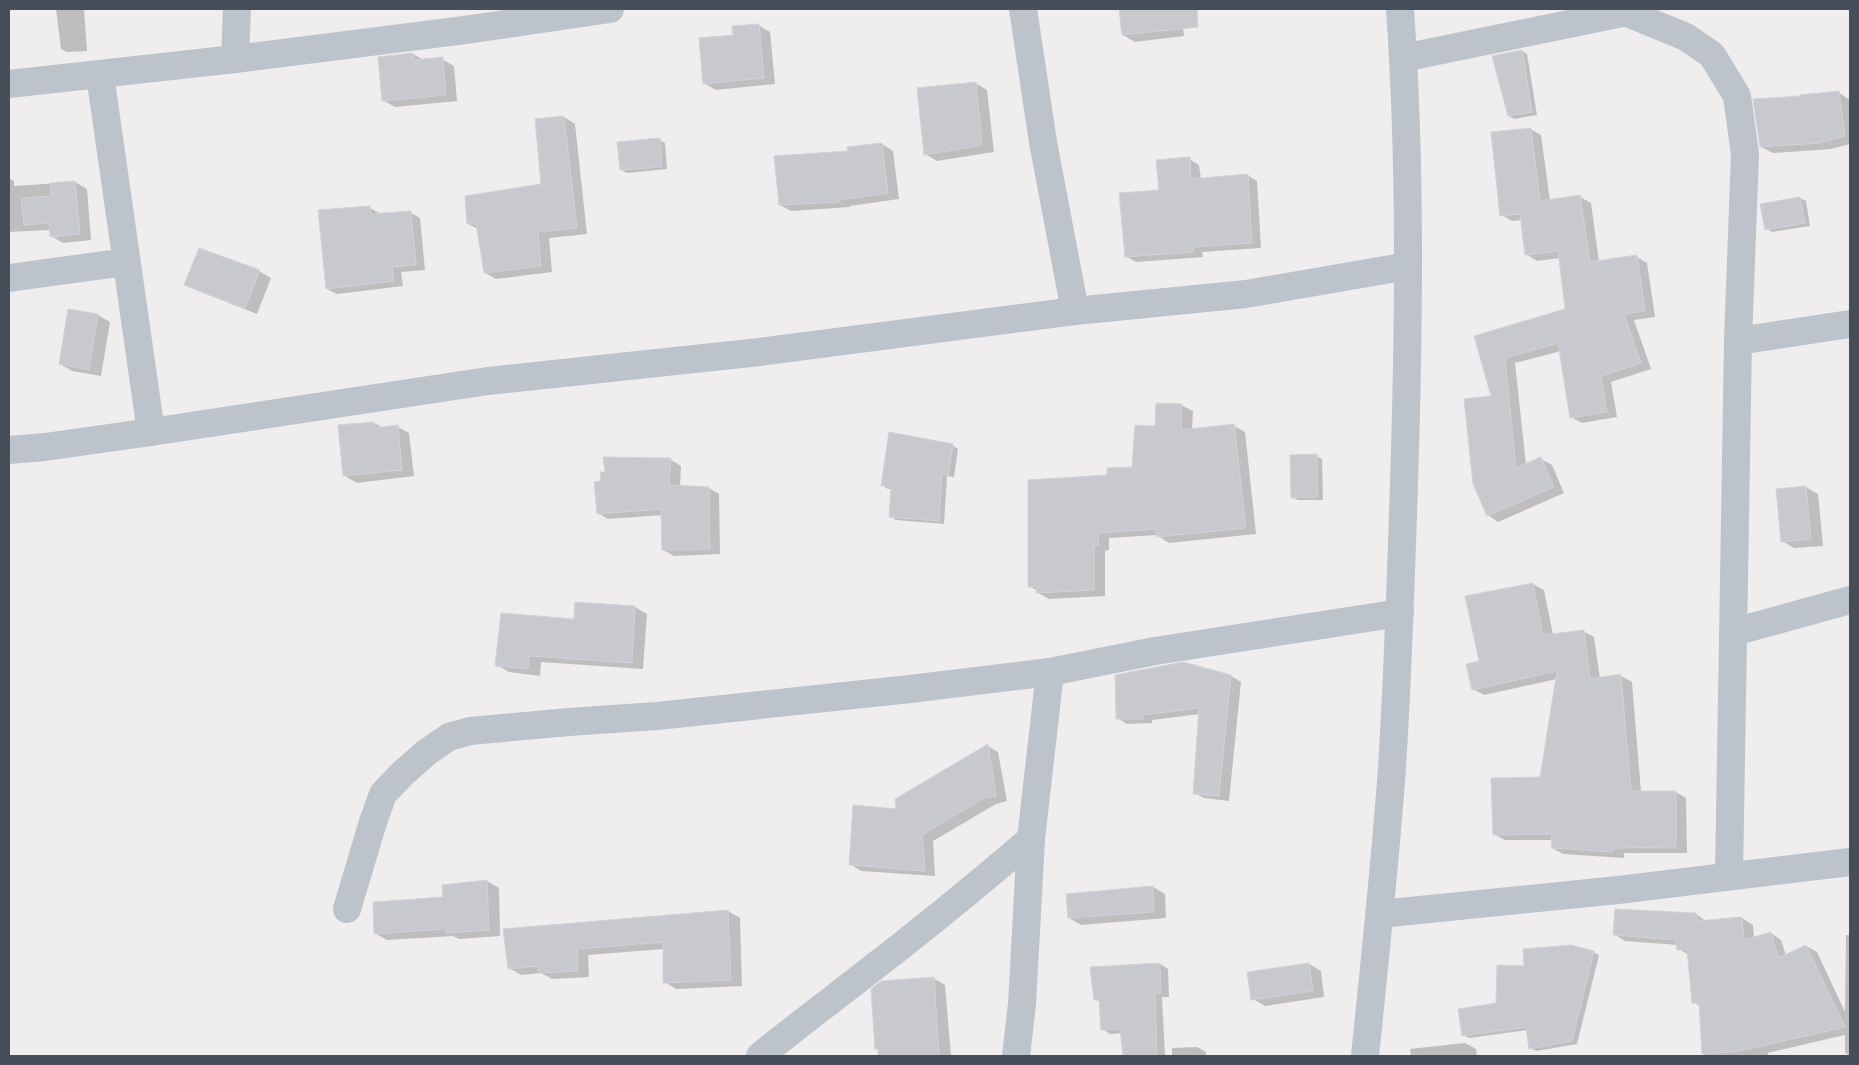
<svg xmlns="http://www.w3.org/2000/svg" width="1859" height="1065" font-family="'Golos Text',sans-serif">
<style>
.shadow{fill:#0003}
.building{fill:#c7c9cf;stroke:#d1d3d8}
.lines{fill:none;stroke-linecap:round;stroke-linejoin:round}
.minor{stroke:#bcc3cb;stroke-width:28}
</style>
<rect width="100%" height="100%" fill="#efeded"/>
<g class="shadow">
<polygon points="56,9 84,9 87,51 67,52 61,49"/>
<polygon points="1120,9 1179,9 1181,10 1184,36 1135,42 1123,35"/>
<polygon points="758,25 770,32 775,84 716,90 705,84 734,36"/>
<polygon points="1522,51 1527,54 1537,115 1514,119 1509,116"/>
<polygon points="413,54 424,60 442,59 454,66 457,101 395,107 383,100"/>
<polygon points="975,83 987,90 994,152 937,161 925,154"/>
<polygon points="1838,92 1850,100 1850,144 1831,149 1773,153 1761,147"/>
<polygon points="564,117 575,124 587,234 549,238 552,272 496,279 485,273 478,229 468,224 543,185"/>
<polygon points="1530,129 1541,135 1550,201 1580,197 1591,203 1599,262 1637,257 1647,263 1655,317 1634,320 1651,369 1611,382 1617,417 1582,423 1571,417 1561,351 1515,363 1526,465 1541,459 1552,465 1564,493 1498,522 1488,515 1492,397 1475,336 1566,310 1560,258 1537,261 1526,254 1522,220 1512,221 1502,215"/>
<polygon points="659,140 665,143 667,169 627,173 621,170"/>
<polygon points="882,144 893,151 899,199 850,206 850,207 791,211 780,205 849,152"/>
<polygon points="1189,159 1199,165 1201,179 1247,175 1257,181 1261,248 1202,252 1203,257 1136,262 1126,256 1160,191"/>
<polygon points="9,178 14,181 14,186 75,182 87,189 91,240 63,243 51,236 50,230 9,232"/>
<polygon points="1800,198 1806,201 1810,226 1772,232 1767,229"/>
<polygon points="370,208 379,213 379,215 411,213 420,218 425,270 401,272 403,286 337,294 327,289"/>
<polygon points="259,271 271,278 257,314 198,291 186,285"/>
<polygon points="98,315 110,322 101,376 72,371 60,364"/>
<polygon points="1181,405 1193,411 1192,430 1234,426 1245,432 1256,534 1169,543 1157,535 1109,538 1109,550 1105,551 1105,596 1049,599 1038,593 1038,591 1029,586 1108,476 1133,468 1156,427"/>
<polygon points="374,423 383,428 398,427 409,433 414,476 357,483 345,476"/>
<polygon points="952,445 958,449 954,477 947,476 944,524 896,520 890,516 892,489 888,489 883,486"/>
<polygon points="1316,456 1322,459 1323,500 1298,500 1292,497"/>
<polygon points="671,460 681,466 680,487 709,488 719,494 720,554 674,556 663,550 663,515 608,519 598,513 602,482"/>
<polygon points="1806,487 1818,494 1823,546 1794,548 1782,541"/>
<polygon points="1533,584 1544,590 1553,635 1583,631 1594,637 1600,679 1621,676 1632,682 1641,792 1676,792 1686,798 1687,853 1624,853 1624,858 1563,854 1552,848 1552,840 1505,840 1494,834 1541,778 1557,679 1484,695 1473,689 1480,662 1466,597"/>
<polygon points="576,603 635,607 647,614 643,669 541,662 540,676 509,672 497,665 575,620"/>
<polygon points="1231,676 1241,682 1229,801 1204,798 1194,793 1200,714 1152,720 1152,723 1127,724 1117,718"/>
<polygon points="988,746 998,752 1007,801 996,804 933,841 935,876 861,871 850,864 897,811"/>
<polygon points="487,881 499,888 500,936 459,939 453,936 387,940 375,933 445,898"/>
<polygon points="1153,887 1165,894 1166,918 1081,925 1069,918"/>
<polygon points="728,911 740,918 742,986 676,989 665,982 664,949 588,955 589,977 552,979 541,973 521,975 509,968 504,930"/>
<polygon points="1696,914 1707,922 1742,918 1753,925 1754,938 1771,933 1781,940 1786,955 1806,946 1817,952 1845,1012 1846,935 1850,935 1850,1056 1845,1053 1845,1035 1767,1053 1770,1056 1706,1056 1703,1053 1700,1006 1693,1002 1689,955 1679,949 1678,945 1625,941 1614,934"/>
<polygon points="1593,952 1599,955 1577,1044 1536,1051 1530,1048 1527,1030 1469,1038 1463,1035 1497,1004 1525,967"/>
<polygon points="1160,964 1168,969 1169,997 1162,997 1165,1056 1124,1056 1122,1033 1110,1034 1102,1029 1100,1002 1095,999"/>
<polygon points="1309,964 1321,971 1324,997 1265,1006 1253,999"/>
<polygon points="933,978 945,985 951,1056 879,1056 879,1050 877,1049"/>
<polygon points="1465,1043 1476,1049 1477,1056 1411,1056 1410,1049"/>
<polygon points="1197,1047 1206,1052 1206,1056 1172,1056 1172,1048"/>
</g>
<g class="building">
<polygon points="1119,9 1197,9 1198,27 1122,35"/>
<polygon points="759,24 764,78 703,84 699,38 733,35 732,26"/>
<polygon points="1522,50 1532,112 1508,116 1492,56"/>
<polygon points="413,53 414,60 443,57 446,95 382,101 378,57"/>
<polygon points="976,82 982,145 924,155 917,88"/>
<polygon points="1839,91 1845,136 1819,143 1760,147 1753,99 1800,96 1800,95"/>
<polygon points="564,116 577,228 538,232 541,266 484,273 476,224 467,224 465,196 541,184 535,119"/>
<polygon points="1531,128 1540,201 1580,195 1590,262 1637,255 1645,311 1624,314 1641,363 1601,376 1607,412 1570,418 1558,343 1505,358 1516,468 1541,457 1554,487 1487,516 1473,484 1464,399 1491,396 1474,336 1565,309 1558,251 1525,255 1520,214 1500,216 1491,132"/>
<polygon points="660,138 662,167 620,170 617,142"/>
<polygon points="882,143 888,193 839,200 839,202 779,205 774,156 848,151 847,147"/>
<polygon points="1190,157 1191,179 1248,174 1252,243 1193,247 1193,252 1125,257 1119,193 1159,190 1156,160"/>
<polygon points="75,181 80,234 50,237 49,223 24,225 21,198 51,196 50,183"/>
<polygon points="1800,197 1805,223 1765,230 1760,204"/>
<polygon points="370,206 371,214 411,211 416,265 392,267 394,281 326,289 318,210"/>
<polygon points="199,248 260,270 245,308 184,285"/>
<polygon points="68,309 98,314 89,370 59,364"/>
<polygon points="1156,403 1182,404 1181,430 1234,424 1246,528 1156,537 1156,529 1098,533 1099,545 1094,545 1094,590 1036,593 1037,586 1028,587 1028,480 1107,475 1107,468 1132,467 1135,425 1155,426"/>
<polygon points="374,422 374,428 398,425 402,470 343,476 338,425"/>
<polygon points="889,432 953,444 948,475 942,474 939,521 889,517 891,486 881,486"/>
<polygon points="1317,454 1318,497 1291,498 1290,455"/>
<polygon points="603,457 671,458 669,485 709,487 710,549 662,550 661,509 597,514 594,482 601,481 600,472 605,472"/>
<polygon points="1806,486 1811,539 1781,542 1776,489"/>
<polygon points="1533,583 1543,635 1584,630 1590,679 1621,674 1631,791 1676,791 1676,847 1614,848 1613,852 1551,848 1552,834 1493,835 1491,778 1540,777 1557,671 1472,690 1466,664 1479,661 1465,596"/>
<polygon points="575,602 635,606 632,663 529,656 528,669 495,666 501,613 574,619"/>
<polygon points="1183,662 1231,675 1219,796 1193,794 1199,708 1143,715 1143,719 1116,719 1115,675"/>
<polygon points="988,744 996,796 984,798 922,835 925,871 849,865 853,805 896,809 895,799"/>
<polygon points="487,880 489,930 446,933 445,929 374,934 373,902 443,897 442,885"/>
<polygon points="1153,886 1154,912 1068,918 1066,894"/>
<polygon points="1615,909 1696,913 1697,921 1742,917 1744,940 1771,932 1778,958 1806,945 1845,1027 1735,1052 1702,1054 1699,1003 1692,1003 1687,949 1677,950 1676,940 1613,935"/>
<polygon points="728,910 731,980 663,983 663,942 577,949 578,971 539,973 538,966 508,969 503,929"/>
<polygon points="1571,945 1594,951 1572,1041 1529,1049 1526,1027 1462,1036 1458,1009 1496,1003 1497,965 1524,966 1523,949"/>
<polygon points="1160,963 1161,993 1155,993 1157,1056 1123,1056 1120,1029 1101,1030 1099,1000 1094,1000 1090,967"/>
<polygon points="1309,963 1313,991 1251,1000 1247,972"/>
<polygon points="934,977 939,1056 878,1056 878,1049 875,1049 871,989 881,981"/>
</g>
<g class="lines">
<g class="minor">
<polyline points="1023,9 1043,142 1075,311"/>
<polyline points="1625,12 1686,37 1712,55 1737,96 1745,154 1738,341 1729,876"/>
<polyline points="1403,58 1642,9"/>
<polyline points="235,59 237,9"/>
<polyline points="100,75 151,432"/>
<polyline points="9,84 235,59 465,30 610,9"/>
<polyline points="9,278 126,262"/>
<polyline points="1738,341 1850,324"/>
<polyline points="9,450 45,447 151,432 488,381 760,352 1075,311 1246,294 1408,266"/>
<polyline points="1734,632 1850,600"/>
<polyline points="347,909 373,822 383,794 402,774 427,752 449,737 470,731 569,722 657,716 910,689 1050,672 1155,651 1400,613"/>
<polyline points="1380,914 1618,890 1850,862"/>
<path d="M760 1056C792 1030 824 1006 856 981 916 935 974 888 1031 839"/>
<polyline points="1016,1056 1022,1004 1031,839 1050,672"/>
<path d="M1365 1056C1375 960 1385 864 1392 768 1398 673 1401 578 1404 483 1409 325 1411 166 1400 9"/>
</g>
</g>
<rect width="1859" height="1065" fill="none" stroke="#464f59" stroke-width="20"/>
</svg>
